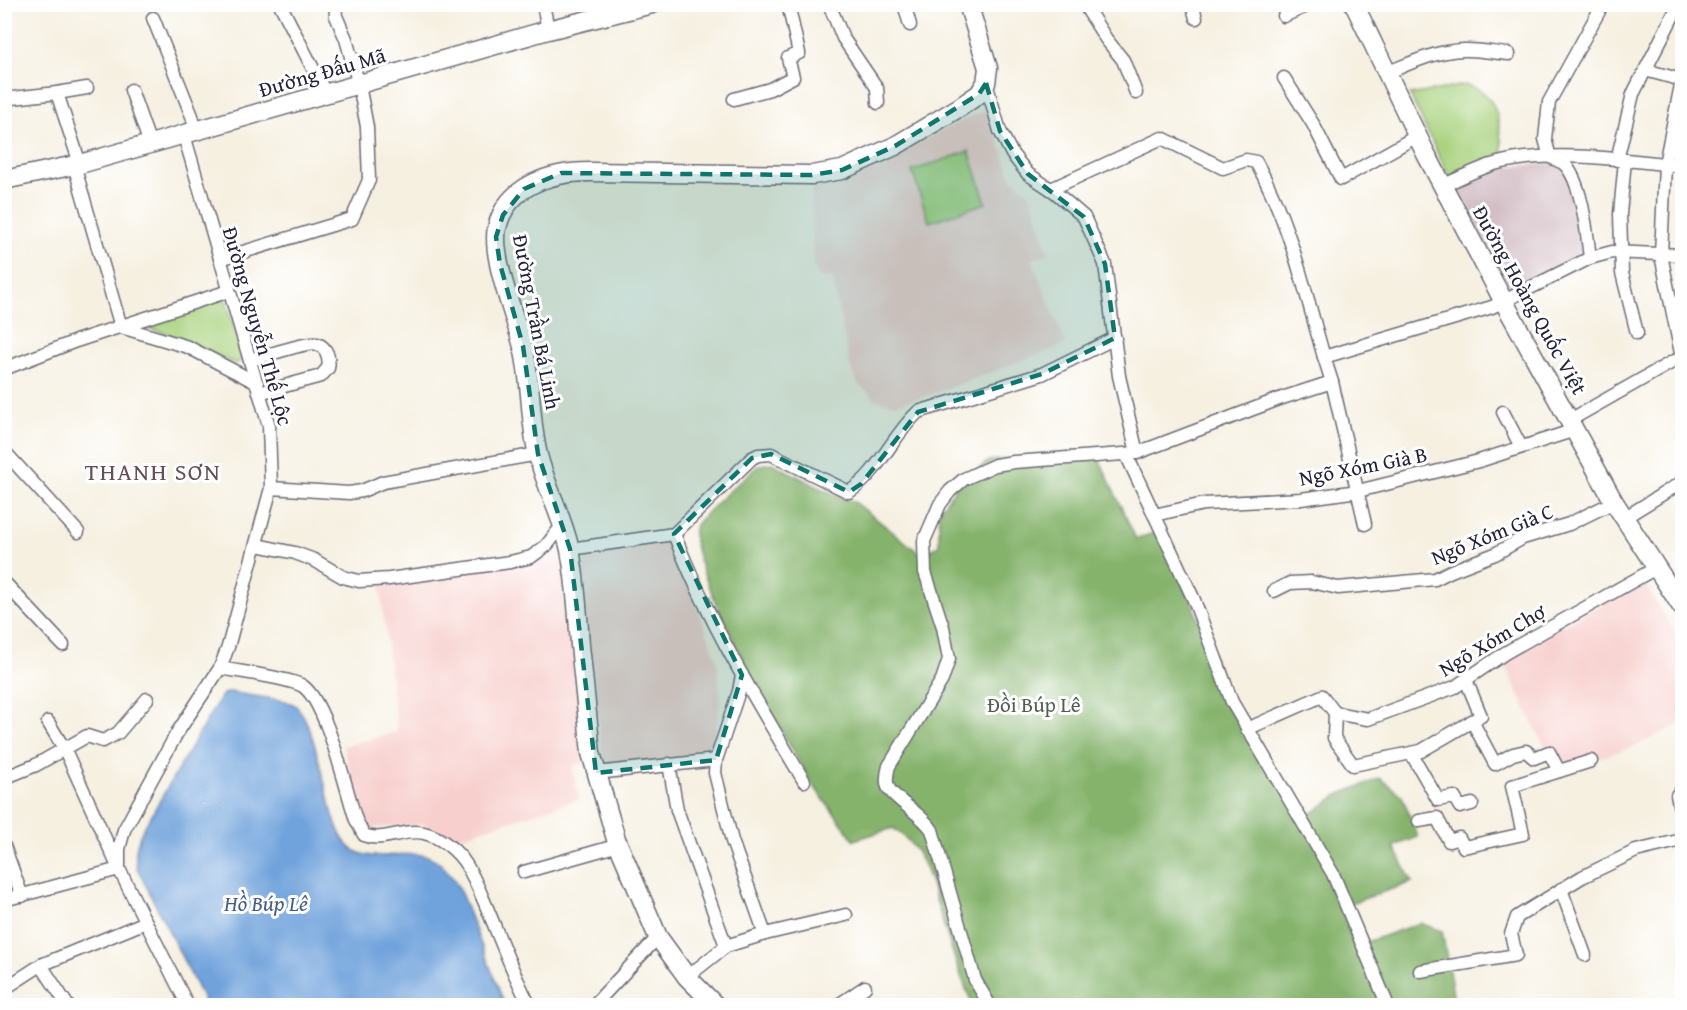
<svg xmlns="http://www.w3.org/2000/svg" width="1687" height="1010" font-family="'Gentium Book Plus',serif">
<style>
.built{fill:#f7d0ce}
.industrial{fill:#d2bec4}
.green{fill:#a7d17c;stroke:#647a5c;stroke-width:1.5}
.forest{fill:#85b36c;stroke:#546a54;stroke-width:1.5}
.water{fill:#6fa2db;stroke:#48628b;stroke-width:1.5}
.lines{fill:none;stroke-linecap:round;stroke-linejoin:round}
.street-casing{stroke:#6c6a75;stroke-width:15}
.secondary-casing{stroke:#6c6a75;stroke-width:21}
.street{stroke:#fff;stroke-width:12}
.secondary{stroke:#fff;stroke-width:18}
.marked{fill:#0f766e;fill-opacity:0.2;stroke:#0f766e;stroke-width:4.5;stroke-dasharray:12 8;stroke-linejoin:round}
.labels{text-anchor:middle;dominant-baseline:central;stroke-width:6;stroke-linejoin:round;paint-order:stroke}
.street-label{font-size:21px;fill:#22223b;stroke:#fff}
.park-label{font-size:21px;fill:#515f52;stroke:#fff}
.water-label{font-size:22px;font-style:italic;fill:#455c83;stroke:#fff}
.quarter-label{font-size:24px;letter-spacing:1.5px;fill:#664d57;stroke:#fff}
</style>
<rect width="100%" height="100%" fill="#fff"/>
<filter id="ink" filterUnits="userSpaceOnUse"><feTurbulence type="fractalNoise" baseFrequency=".0167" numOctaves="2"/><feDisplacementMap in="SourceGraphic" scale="12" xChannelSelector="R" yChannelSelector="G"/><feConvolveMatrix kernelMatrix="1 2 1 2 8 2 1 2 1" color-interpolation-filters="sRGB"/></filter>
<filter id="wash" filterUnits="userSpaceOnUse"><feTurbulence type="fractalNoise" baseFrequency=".008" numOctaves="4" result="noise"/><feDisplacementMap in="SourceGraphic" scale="24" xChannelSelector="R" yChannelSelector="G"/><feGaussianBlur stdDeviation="1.35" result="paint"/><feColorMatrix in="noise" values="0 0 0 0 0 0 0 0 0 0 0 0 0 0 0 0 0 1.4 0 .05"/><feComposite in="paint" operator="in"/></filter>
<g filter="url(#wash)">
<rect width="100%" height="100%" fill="#f6f0e1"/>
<g class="built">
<polygon points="987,109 1012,179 1030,194 1049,254 1032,260 1066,344 931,395 897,404 878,401 858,384 850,365 832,277 820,278 813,266 812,183 846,176"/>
<polygon points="671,539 717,660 721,699 711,755 604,769 578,555"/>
<polygon points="565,547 588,761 572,766 579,799 456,838 423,824 373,828 363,816 343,746 397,732 379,576"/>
<polygon points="1643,581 1682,644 1682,723 1636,746 1559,771 1533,724 1502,659"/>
</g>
<polygon class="industrial" points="1553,163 1568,173 1577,200 1584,259 1513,293 1456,188 1504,167"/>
<g class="green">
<path d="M1465 85C1502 93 1498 125 1503 156L1449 177 1410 95Z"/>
<polygon points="969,151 986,203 929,222 912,171"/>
<polygon points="222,299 225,299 227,303 243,358 236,364 169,334 146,328 144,325 147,322"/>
</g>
<path class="forest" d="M1095 450 1136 539 1163 530 1230 700 1305 818 1338 795 1380 778 1402 796 1418 837 1394 846 1412 882 1340 907 1355 946 1420 923 1442 931 1454 1000 1484 1001V1005H973C961 979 952 951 943 923 932 889 926 848 893 828L854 840C839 819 822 799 808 777 785 738 687 566 694 529 697 517 747 476 759 465L772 463 824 490 856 503 922 555 939 545V511L955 489 988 461Z"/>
<path class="water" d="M229 692 286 701C289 703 292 703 295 705 318 724 325 810 343 839 361 868 396 850 423 855 440 858 451 875 459 888L505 1005H206L137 868C134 854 136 845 142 831L215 706 223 694Z"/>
</g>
<g filter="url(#ink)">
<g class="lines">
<g class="street-casing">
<g id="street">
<polyline points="280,4 326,94"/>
<polyline points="543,4 548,30"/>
<polyline points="829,4 843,38 877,88 878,103"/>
<polyline points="904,4 910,25"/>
<polyline points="1084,4 1106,39 1123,60 1136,93"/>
<polyline points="1192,4 1196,18"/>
<polyline points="1284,16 1311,4"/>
<polyline points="153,18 192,116 196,132"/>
<polyline points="1645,70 1682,80"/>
<path d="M1386 73C1411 63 1435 51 1463 50 1478 49 1494 53 1509 54"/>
<polyline points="1284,78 1313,124 1341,179 1417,136"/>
<polyline points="1682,80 1665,164 1661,255 1682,358"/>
<polyline points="986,83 1000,131 1012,154 1028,174 1055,192 1084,217 1105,264 1119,376 1137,453 1282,398 1332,382 1324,357 1492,307 1590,258 1612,252 1682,255"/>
<polyline points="131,90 150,144"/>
<polyline points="57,93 80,164"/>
<polyline points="4,99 57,93 87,88"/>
<polyline points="734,99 770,89 793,77 788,58 799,53 788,4"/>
<polyline points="184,135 269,426 271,488 228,647 220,668 177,733 124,830 119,849 119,869 188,1006"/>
<polyline points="1617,160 1633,94 1679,4"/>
<polyline points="1625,160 1620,214 1622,273 1637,333"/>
<polyline points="74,165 121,327 188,347 257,383"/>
<path d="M1442 186C1460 178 1479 168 1498 163 1553 149 1626 160 1682 166"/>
<path d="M1051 189 1162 138 1223 168 1246 160 1256 162C1290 222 1305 292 1324 357"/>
<path d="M1590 258C1587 234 1582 179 1563 163 1559 161 1554 159 1550 157L1545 139 1549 102 1603 4"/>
<polyline points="220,259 352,219 369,180 367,127 359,85 346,39 336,16 335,4"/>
<path d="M250 360C261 357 310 341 317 344 327 347 330 359 328 368L321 376 259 393"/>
<polyline points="4,369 76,341 229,291"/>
<polyline points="1332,382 1365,524"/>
<polyline points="1503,412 1521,447"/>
<polyline points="1570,420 1674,361"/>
<polyline points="4,451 78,532"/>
<polyline points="1126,454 1194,600 1232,702 1333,874 1388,1006"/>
<polyline points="271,488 349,493 362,491 383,482 538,454"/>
<polyline points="1154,515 1204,504 1301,499 1358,491 1479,461 1575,430"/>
<polyline points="1624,518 1682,482"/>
<path d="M674 534C708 621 756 701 804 781"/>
<polyline points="257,545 295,553 314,560 343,577 359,581 389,579 510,562 531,557 546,546 562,526"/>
<path d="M570 549 674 534 752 458 758 455 771 454 849 492C878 474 892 436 918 412L1042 374 1115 338"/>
<polyline points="4,582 63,645"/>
<polyline points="1274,591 1290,583 1312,582 1338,588 1435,579 1451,571 1495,554 1523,538 1569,524 1614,502"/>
<path d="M220 668C240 672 284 677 301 685 326 698 346 791 356 820L364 835C383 843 404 828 424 833 441 837 458 851 467 866 475 879 481 894 487 908 501 941 513 974 530 1006"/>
<polyline points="742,675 739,691 716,760 715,773 732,841 765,934"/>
<polyline points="1335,713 1334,738 1353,765 1421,751 1481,716 1466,680"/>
<polyline points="1472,721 1495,764 1513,754 1526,751 1534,758 1549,752 1559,771"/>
<polyline points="1247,729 1322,696 1335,713 1368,719 1455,687 1505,653 1656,568"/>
<polyline points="1411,753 1438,800 1454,797 1460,807 1472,804"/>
<polyline points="669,764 677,810 726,946"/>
<polyline points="596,773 716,760"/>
<polyline points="4,778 36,765 87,736 103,741 118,733 147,699"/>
<polyline points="1682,789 1677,795 1682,817"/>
<polyline points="1419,821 1437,818 1449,841 1459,838 1464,847 1523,834 1512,786 1591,761"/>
<polyline points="4,846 22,896"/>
<polyline points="524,872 619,845"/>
<polyline points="1561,889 1585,955"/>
<polyline points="4,900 119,869 65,750 48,722"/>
<polyline points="41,965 68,1006"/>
<polyline points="1420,971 1516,955 1511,934 1517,917 1582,877 1636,851 1682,840"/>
<polyline points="687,977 726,946 765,934 846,915"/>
<polyline points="4,989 41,965 146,922"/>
<polyline points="593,1006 658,937"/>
<polyline points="837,1006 865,987"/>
<path d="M990 1006 975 980 932 830C921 813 900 804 889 789 885 782 887 773 889 766L942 680 949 659 943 627 925 572 924 541 940 504 950 491 964 479 995 465 1014 462 1137 453"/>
</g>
</g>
<g class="secondary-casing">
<g id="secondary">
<polyline points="1354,4 1426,154 1504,302 1614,502 1682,607"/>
<polyline points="4,180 80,164 548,30 652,4"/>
<path d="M716 1006 687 977 658 937 616 839 591 753C587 717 584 681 580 645 578 613 576 581 570 550 563 518 546 487 538 455 529 419 532 379 522 343 514 314 491 256 497 228 507 185 551 172 590 172L812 175 842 170 895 146 960 107 979 94 986 83 988 68 968 4"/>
</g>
</g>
<use href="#street" class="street"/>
<use href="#secondary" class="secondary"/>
</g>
</g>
<path class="marked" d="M986 83 1000 131 1028 174 1084 217 1105 264 1115 338 1042 374 918 412 861 484 849 492 771 454 752 458 674 534 742 675 716 760 596 773 570 549 538 454 523 346 500 264 496 237 503 215 524 189 561 173 812 175 842 170 895 146 979 94Z"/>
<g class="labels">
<g class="street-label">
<text transform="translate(322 72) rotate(-16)">Đường Đấu Mã</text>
<text transform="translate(1530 300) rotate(61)">Đường Hoàng Quốc Việt</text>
<text transform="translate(537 322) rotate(79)">Đường Trần Bá Linh</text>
<text transform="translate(258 326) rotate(74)">Đường Nguyễn Thế Lộc</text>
<text transform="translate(1363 466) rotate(-11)">Ngõ Xóm Già B</text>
<text transform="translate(1492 534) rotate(-22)">Ngõ Xóm Già C</text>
<text transform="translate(1492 640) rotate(-31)">Ngõ Xóm Chợ</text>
</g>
<g class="park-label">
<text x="1034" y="704">Đồi Búp Lê</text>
</g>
<g class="water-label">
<text x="266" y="903">Hồ Búp Lê</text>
</g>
<g class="quarter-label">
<text x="153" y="471">THANH SƠN</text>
</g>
</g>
<rect width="1687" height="1010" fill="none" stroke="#fff" stroke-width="24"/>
</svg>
